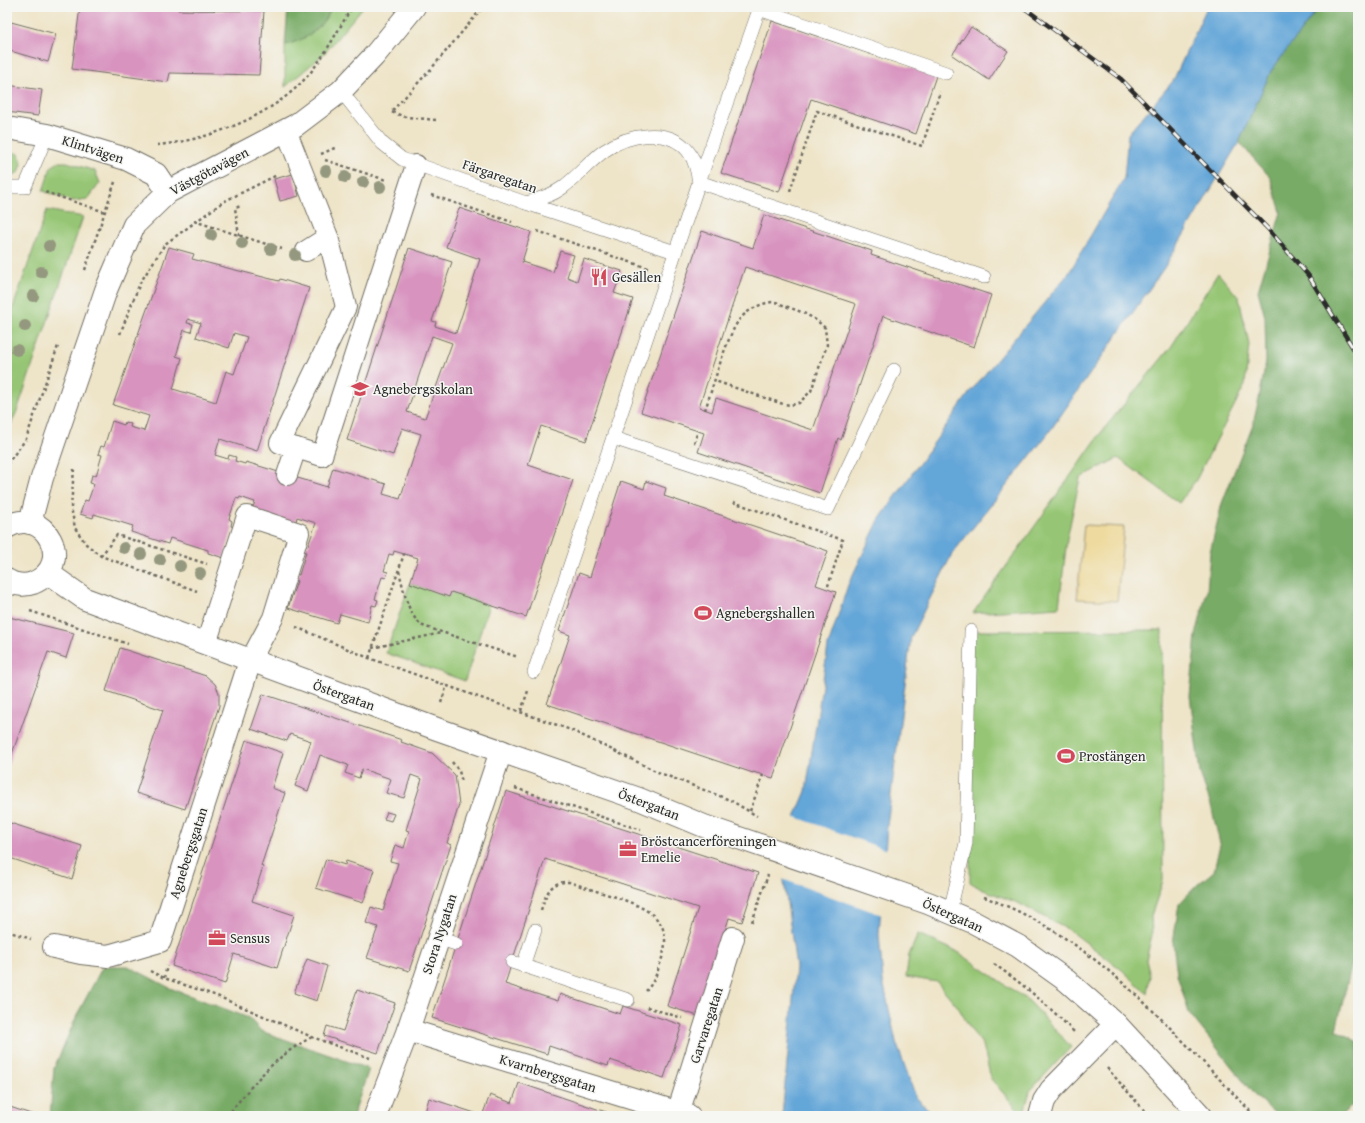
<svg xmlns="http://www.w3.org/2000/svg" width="1365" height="1123" font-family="'Gentium Book Plus',serif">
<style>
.green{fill:#96c675;stroke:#607850}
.forest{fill:#78ab66;stroke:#526b48}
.sand{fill:#eeda9e;stroke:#8c8264}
.water{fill:#64a6d8;stroke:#486882}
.pier{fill:#eee4c8}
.building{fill:#d893bf;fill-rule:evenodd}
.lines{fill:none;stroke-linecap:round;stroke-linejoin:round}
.service-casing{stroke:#6f6c62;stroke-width:14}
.pedestrian-casing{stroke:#6f6c62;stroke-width:22}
.minor-casing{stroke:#6f6c62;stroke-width:24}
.tertiary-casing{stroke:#6f6c62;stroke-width:24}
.path{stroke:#6f6c62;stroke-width:2.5;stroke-dasharray:3 3;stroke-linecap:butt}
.service{stroke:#fff;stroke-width:13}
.pedestrian{stroke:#fff;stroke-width:20}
.minor{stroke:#fff;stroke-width:22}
.tertiary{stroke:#fff;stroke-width:22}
.rail-casing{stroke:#2b2b2b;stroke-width:4.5}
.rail{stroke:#f6f6f2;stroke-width:3;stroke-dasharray:9;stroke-linecap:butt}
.tree{fill:#94987e}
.labels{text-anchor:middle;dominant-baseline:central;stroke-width:3;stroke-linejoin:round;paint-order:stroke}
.street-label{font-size:14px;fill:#2b2b2b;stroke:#f6f6f2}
.poi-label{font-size:14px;fill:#2b2b2b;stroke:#f6f6f2;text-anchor:start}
</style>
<rect width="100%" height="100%" fill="#f6f6f2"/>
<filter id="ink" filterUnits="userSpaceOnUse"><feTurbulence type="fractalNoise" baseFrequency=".025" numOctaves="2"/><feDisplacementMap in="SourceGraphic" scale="8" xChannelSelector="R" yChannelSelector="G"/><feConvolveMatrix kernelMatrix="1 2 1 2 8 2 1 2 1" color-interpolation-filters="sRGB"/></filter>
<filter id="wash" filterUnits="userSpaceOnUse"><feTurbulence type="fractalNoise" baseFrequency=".012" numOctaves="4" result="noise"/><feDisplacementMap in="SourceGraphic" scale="16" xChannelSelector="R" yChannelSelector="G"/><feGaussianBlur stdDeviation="0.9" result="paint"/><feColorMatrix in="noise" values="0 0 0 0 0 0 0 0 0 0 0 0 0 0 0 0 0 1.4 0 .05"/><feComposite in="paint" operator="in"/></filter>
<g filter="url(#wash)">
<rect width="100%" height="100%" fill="#eee4c8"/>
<g class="green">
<path d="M332 7H363L324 54 285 87V45C308 39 321 29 332 7Z"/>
<polygon points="7,151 19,154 22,164 19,172 11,176 7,176"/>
<polygon points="59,162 67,162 95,171 100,183 88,199 72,201 43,191 51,167"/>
<polygon points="47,210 83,217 17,411 7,433 7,325"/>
<polygon points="1218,273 1239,298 1249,344 1245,385 1196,480 1179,503 1118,458 1080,478 1067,539 1059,607 973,613 1103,430 1171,347"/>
<polygon points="410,583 449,596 451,592 489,605 465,681 386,653"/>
<polygon points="1162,630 1163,881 1151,916 1152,935 1146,960 1150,976 1147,993 1122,970 1072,932 1018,903 981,889 970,882 970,631"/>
<polygon points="918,934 958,952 1030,1002 1071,1047 1030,1091 1023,1116 991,1079 983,1045 972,1031 958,1007 937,982 906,977 909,955"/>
</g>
<g class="forest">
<path d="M288 7H332C321 29 308 39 285 45Z"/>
<polygon points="1319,7 1358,7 1358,938 1336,1030 1358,1042 1358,1101 1340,1116 1278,1116 1255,1096 1189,1013 1177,974 1173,943 1179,904 1197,885 1214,871 1220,844 1211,805 1200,773 1190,696 1196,635 1207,591 1210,552 1222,503 1253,424 1259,399 1266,361 1265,317 1258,291 1281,212 1270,177 1239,142 1271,71"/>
<polygon points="103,966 128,966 170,988 249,1018 261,1031 369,1069 353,1116 50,1116 54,1068 78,1013"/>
</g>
<polygon class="sand" points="1084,525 1124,527 1117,601 1077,599"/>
<polygon class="water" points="1207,7 1319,7 1271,71 1239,142 1164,268 1047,435 952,554 911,637 887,826 879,934 883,981 896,1042 916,1097 933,1116 782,1116 796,967 780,853 806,791 828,646 848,585 879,520 970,392 1069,273 1124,178 1128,134 1173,81"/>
<polygon class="pier" points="793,816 887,850 882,915 782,879 778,853"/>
<g id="blocks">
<g class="building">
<polygon points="80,7 179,7 178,10 264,11 259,75 170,73 168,82 72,69"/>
<polygon points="772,21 936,76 916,134 811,99 779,192 721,173"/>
<polygon points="11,22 56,34 48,62 7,50 7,36"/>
<polygon points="971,27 1008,51 989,80 952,55"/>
<polygon points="7,85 42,90 38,116 7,112"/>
<polygon points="293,174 299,196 280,201 274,179"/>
<path d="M459 208 531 232 522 262 553 272 560 251 574 255 567 277 577 281 584 259 622 271 614 293 633 299 586 441 541 426 528 465 573 480 526 617 451 592 449 597 410 583 418 558 394 551 393 555 389 554 384 571 388 572 386 578 382 577 375 599 378 600 376 606 372 605 368 622 340 614 337 623 288 608 297 581 294 580 296 574 299 575 306 552 304 551 306 545 308 546 316 523 297 517 295 526 251 512 255 502 240 497 239 499 236 498 229 519 232 521 231 526 233 527 224 558 208 553V550L170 538 168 544 131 532 133 526 94 514 93 518 80 514 85 500 88 501 94 484 90 483 92 475 96 476 102 455 98 454 101 446 104 447 112 421 124 425 125 422 131 424 130 427 144 431 149 416 113 405 169 247 194 254 192 259 279 281 280 279 309 288 257 451 220 439 215 455 228 459 229 455 236 457 235 461 245 464 246 462 327 487 333 468 386 484 383 494 400 499 421 434 402 428 393 455 347 440 409 248 452 262 432 321 436 322 435 326 456 333 480 259 446 247ZM188 319 201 323 196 337 229 348 234 333 247 337 234 374 226 371 216 402 173 389 182 358 176 356 184 330 191 332 193 324 187 323ZM432 336 452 343 425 418 407 412Z"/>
<path d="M764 215 872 251 871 255 991 295 974 347 883 316 841 440 838 438 820 493 698 452 704 433 641 412 702 231 753 248ZM745 267 856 304 813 430 716 398 712 412 699 407Z"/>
<polygon points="621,481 644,489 646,481 666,488 664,496 828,551 816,585 836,592 773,778 753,772 753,773 547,704 570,635 559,631 579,573 590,577"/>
<polygon points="9,617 74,633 66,658 48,652 7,768 7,623"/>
<polygon points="120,648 206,676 215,684 219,693 219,706 185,809 136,793 163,710 106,691"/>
<polygon points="263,694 402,740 401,742 432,753 455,775 459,805 447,843 451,845 409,971 367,958 378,927 366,923 371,907 383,911 398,863 390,861 395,845 404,848 409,831 406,830 422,779 411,775 404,798 386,793 391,779 362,769 359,778 345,773 348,765 320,755 308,791 295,786 311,741 290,734 287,741 251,729"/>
<polygon points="246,740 283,753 272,788 285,793 261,866 263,867 252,901 294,915 277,968 234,954 225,984 172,966"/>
<polygon points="506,791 758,873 742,922 729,918 698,1016 667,1006 698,908 545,859 505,984 558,1001 560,994 620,1014 623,1006 682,1025 664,1078 610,1060 608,1066 549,1046 547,1054 432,1018"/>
<polygon points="387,812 394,814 391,821 384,819"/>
<polygon points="7,822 82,846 72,879 7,857"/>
<polygon points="326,859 345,865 346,861 374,870 363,903 316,888"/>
<polygon points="307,959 327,966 317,1001 294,993"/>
<polygon points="357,990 395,1003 378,1053 324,1036 327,1026 343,1031"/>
<polygon points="519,1083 618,1116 482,1116 490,1095 512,1103"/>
<polygon points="429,1098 478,1114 478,1116 424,1116"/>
<polygon points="7,1106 37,1116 7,1116"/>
</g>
</g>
</g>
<g filter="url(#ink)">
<use href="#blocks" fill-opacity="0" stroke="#6f6c62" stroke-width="1"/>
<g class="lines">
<g class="service-casing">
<g id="service">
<polyline points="760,7 699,182 984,277"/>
<polyline points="759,9 946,73"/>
<polyline points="341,91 382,143 402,159 526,203 675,252"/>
<polyline points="7,187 25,187 47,135"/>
<path d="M526 203C539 199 551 196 562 188 577 177 589 162 604 151 627 135 668 126 688 151 695 160 697 171 699 182L534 672"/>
<polyline points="613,438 828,509 894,370"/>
<polyline points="950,911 966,843 971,631"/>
<polyline points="438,938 456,944"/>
<polyline points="512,962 628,1000"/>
<polyline points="523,966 535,930"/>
</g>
</g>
<g class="pedestrian-casing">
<g id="pedestrian">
<polyline points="286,130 328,237 346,307 280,443 322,456 416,165"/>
<polyline points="306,251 328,237"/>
<polyline points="287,475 296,448"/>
<polyline points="206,644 247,516 299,533 273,618 250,661"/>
</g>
</g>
<g class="minor-casing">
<g id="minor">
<polyline points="7,128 47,135 126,159 156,174 168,192"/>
<polyline points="54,947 81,953 108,956 160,941 250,661"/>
<polyline points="408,1030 689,1116"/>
<polyline points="678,1113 733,938"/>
<polyline points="375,1116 408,1030 501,751"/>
<polyline points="1040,1116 1044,1101 1051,1090 1116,1024"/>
</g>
</g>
<g class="tertiary-casing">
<g id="tertiary">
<polyline points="30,523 42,478 106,290 134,225 168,192 296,125 341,91 374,56 414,7"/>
<path d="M7 527C44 504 77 565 33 583 25 586 14 585 7 580"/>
<polyline points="48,573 85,599 437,729 639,799 704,826 928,903 973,922 1018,946 1067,981 1116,1024 1201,1116"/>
</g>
</g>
<g class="path">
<polyline points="436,120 406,117 391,112 431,69 483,7"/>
<path d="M157 145C205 141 264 119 299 85 321 64 336 33 352 7"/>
<polyline points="321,154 337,147"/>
<polyline points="325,160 386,180"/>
<polyline points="790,191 817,111 922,146 940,92"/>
<polyline points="45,192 105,212"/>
<polyline points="431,195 512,222"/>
<polyline points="194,221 282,249"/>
<polyline points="537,231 648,268"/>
<polyline points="239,236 235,208 241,206"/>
<polyline points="85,270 115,182"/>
<polyline points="120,334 140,283 165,244 223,202 277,175"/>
<path d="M705 410C713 387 726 338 739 320 746 311 762 302 774 302 778 302 784 306 788 307 804 313 813 316 825 328L827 345 811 391 799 403 791 405 783 404 715 381"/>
<polyline points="694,443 698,431"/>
<polyline points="7,464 26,439 58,346"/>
<polyline points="74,469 71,507 75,528 86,544 101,556 197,591"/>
<polyline points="733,502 843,540 827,589"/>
<polyline points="101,556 117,535 207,564"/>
<path d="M399 571C404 590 407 615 423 626L518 657"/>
<polyline points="30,611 128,644"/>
<polyline points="296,627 369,658 571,730 660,773 730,800 757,816"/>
<polyline points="372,648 441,633"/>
<polyline points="369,658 404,554"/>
<polyline points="441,703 447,685"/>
<polyline points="521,711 528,691"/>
<polyline points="452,762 459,771 462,782"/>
<polyline points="515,788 641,830"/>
<polyline points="750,811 763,775"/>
<path d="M984 897C1098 938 1173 1033 1255 1116"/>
<path d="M541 910C546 894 550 881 569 882 584 887 598 892 613 896 644 907 675 918 662 958 658 970 655 981 646 991"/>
<polyline points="752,922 768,875"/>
<polyline points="7,931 31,939"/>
<path d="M994 964C1023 984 1050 1007 1074 1032"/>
<polyline points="150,971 164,978 217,996 312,1037 370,1058"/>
<polyline points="164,978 167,966"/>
<polyline points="647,1007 682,1018"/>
<polyline points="1107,1068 1149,1116"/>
<path d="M227 1116C255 1082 272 1058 312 1037"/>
</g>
<use href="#service" class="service"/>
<use href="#pedestrian" class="pedestrian"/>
<use href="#minor" class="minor"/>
<use href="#tertiary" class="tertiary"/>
<g class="rail-casing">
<polyline id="rail" points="1023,7 1121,79 1269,230 1308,275 1358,356"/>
</g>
<use href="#rail" class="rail"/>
</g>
<g class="tree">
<circle cx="326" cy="171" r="6"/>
<circle cx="345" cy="177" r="6"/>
<circle cx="363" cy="182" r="6"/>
<circle cx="380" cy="187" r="6"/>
<circle cx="211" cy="235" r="6"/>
<circle cx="242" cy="243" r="6"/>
<circle cx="49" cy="246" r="6"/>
<circle cx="271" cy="249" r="6"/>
<circle cx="295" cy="255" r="6"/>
<circle cx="41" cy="272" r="6"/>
<circle cx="33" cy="296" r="6"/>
<circle cx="25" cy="326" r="6"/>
<circle cx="17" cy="350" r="6"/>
<circle cx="124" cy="548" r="6"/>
<circle cx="141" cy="554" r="6"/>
<circle cx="160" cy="560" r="6"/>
<circle cx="180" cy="566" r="6"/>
<circle cx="200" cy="573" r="6"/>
</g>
</g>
<defs>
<g id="restaurant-bare" transform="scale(1.38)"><path d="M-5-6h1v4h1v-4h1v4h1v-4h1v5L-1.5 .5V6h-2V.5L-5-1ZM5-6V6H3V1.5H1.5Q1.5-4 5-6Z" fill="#d1495b" stroke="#f6f6f2" stroke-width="2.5" paint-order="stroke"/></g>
<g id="school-bare" transform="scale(1.38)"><path d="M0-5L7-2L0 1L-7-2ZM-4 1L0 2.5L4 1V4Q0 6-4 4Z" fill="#d1495b" stroke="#f6f6f2" stroke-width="2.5" paint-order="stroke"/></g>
<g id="stadium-bare" transform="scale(1.38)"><path d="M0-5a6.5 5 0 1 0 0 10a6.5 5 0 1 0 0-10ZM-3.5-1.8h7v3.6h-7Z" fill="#d1495b" stroke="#f6f6f2" stroke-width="2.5" paint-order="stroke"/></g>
<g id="office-bare" transform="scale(1.38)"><path d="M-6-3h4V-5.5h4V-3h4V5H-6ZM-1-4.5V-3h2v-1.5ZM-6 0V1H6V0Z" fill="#d1495b" stroke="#f6f6f2" stroke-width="2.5" paint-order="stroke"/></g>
</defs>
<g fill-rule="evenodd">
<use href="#restaurant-bare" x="599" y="277"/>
<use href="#school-bare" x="360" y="389"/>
<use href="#stadium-bare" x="703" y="613"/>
<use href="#stadium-bare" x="1066" y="756"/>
<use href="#office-bare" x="628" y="849"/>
<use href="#office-bare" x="217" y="938"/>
</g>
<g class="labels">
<g class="street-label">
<text transform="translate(93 149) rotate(18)">Klintvägen</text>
<text transform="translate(209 171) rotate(-28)">Västgötavägen</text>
<text transform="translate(500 176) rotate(19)">Färgaregatan</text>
<text transform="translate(344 695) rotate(20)">Östergatan</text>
<text transform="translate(649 804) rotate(21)">Östergatan</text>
<text transform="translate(188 853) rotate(-72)">Agnebergsgatan</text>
<text transform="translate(953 915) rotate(24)">Östergatan</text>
<text transform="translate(439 934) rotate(-72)">Stora Nygatan</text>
<text transform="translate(706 1025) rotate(-72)">Garvaregatan</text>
<text transform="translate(548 1073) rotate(17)">Kvarnbergsgatan</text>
</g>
<g class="poi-label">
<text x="612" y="277">Gesällen</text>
<text x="373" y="389">Agnebergsskolan</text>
<text x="716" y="613">Agnebergshallen</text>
<text x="1079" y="756">Prostängen</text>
<text x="641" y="841">Bröstcancerföreningen<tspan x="641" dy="16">Emelie</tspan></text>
<text x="230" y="938">Sensus</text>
</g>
</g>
<rect width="1365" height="1123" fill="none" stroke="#f6f6f2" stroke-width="24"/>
</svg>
